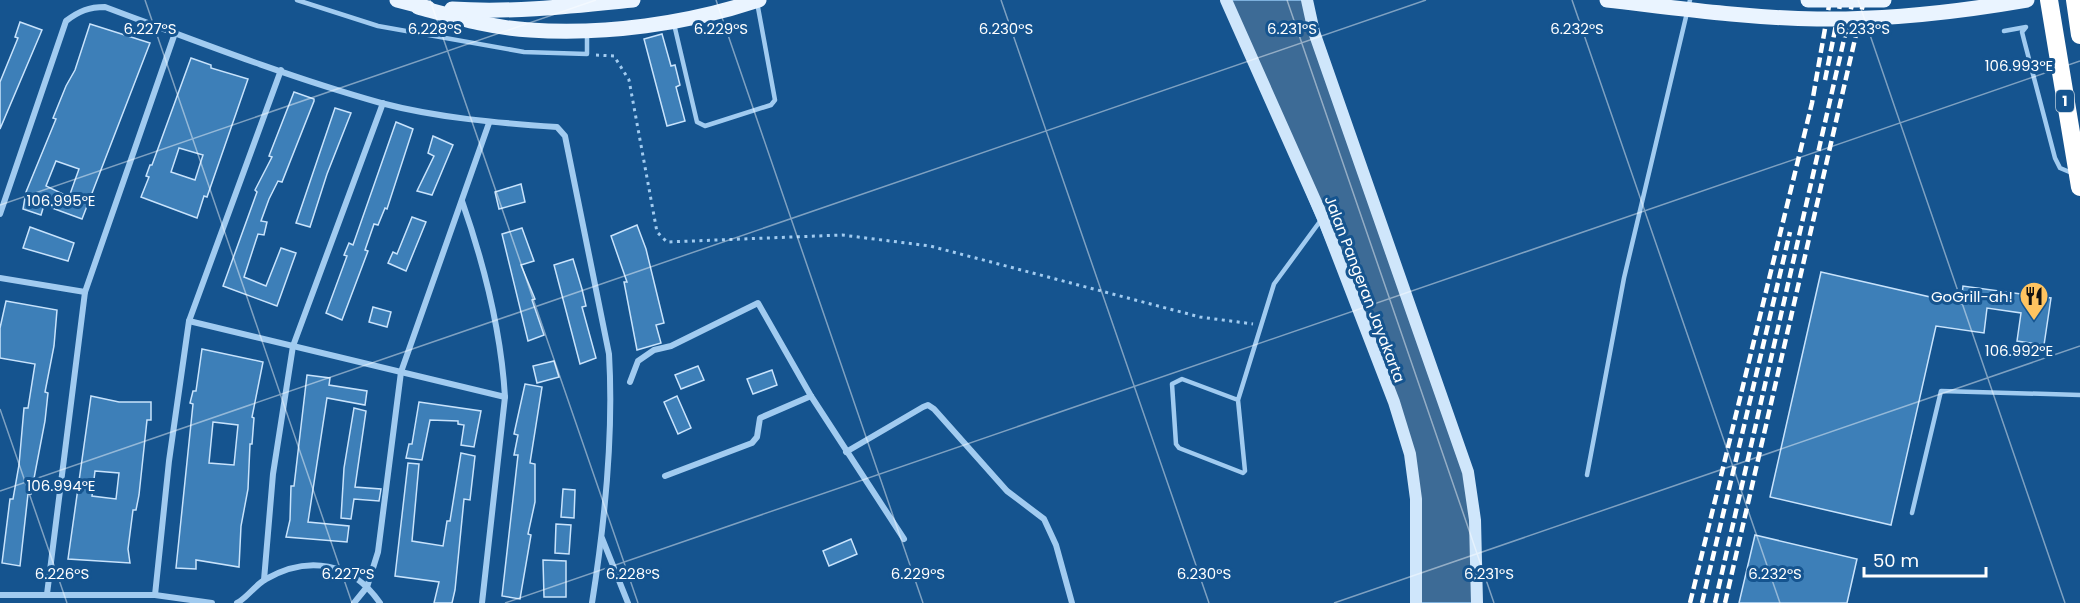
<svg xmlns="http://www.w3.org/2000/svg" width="2080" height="603" font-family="Poppins,sans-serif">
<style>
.water{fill:#3d6b96;stroke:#93c8f3;stroke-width:1.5}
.building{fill:#3d7fb8;stroke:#c8e3fc;stroke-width:1.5;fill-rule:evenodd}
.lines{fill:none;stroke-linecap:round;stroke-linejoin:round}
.path{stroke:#a1cbf0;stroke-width:3;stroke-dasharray:3 4.5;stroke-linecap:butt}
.lane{stroke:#a1cbf0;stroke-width:4.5}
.street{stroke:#a1cbf0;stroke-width:6}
.secondary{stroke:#cfe6fb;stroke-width:12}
.primary{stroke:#eaf4ff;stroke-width:15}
.highway{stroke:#fff;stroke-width:18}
.rail{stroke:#fff;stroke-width:4.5;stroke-dasharray:10 4.5;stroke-linecap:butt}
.primary-bridge{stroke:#eaf4ff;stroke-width:15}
.ticks{fill:none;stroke:#fff;stroke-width:1.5;stroke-opacity:0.45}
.labels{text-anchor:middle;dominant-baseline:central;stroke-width:6;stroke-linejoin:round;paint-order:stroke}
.shield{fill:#15548f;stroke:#b9ccdd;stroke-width:1.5}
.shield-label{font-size:14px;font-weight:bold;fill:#fff}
.street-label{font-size:15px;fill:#fff;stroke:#15548f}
.poi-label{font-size:15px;fill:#fff;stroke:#15548f;text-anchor:end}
.ticks-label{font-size:15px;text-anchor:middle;fill:#fff;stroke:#15548f;stroke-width:6;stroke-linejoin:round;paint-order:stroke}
</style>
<rect width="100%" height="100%" fill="#15548f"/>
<polygon class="water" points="1226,0 1307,0 1468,472 1477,603 1416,603 1416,499 1394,402"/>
<g class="building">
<polygon points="20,22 42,30 0,129 0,82 18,38 15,37"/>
<path d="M90 24 150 43 82 219 44 205 41 215 23 209 26 192 56 119 53 118 66 86 75 70ZM56 161 79 169 69 197 46 186Z"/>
<polygon points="662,34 671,66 675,65 680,85 676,87 685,121 667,126 644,39"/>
<path d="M191 58 211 65V68L248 79 207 197 204 196 197 218 141 197 149 177 146 176 150 165H152ZM179 148 203 155 195 180 171 172Z"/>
<polygon points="294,92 314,99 314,101 282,182 278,181 269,199 261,221 267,222 264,235 258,234 244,277 266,286 281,248 296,253 277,306 223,286 257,192 255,190 272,157 269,156"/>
<polygon points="335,108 351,113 327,174 310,227 296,223"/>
<polygon points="396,122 413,129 387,209 385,208 378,225 374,224 365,250 368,251 342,320 326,313 347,256 344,255 349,243 353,245"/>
<polygon points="433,136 453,145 432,195 417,191 434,156 428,153"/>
<polygon points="521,184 525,202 499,209 495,192"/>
<polygon points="412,217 426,222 406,271 388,263 393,252 397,254"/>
<polygon points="637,225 646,249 664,323 656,325 661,343 637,350 624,282 627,282 611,236"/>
<polygon points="30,227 74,243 68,261 23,248"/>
<polygon points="522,228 534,261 521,265 535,299 532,300 544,335 528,341 502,234"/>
<polygon points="573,259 582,289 586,306 582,307 596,358 580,364 554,265"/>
<polygon points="1821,272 1961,304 1963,286 2051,298 2044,345 2017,341 2021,313 1987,308 1984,333 1936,326 1891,525 1770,497"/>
<polygon points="6,301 57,310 54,346 45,392 48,393 45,421 31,494 28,494 20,566 2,563 10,499 13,499 19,465 24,408 28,408 35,364 0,358 0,328"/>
<polygon points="373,307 391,312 387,327 369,322"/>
<path d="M202 349 263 362 252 417 254 418 252 444H250L248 489 241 526 239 567 196 560V569L176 568 193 404 190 403 193 391H196ZM213 422 238 425 234 465 209 463Z"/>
<polygon points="554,361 559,377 537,383 533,366"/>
<polygon points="698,366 704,380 681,389 675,375"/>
<polygon points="772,370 777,385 753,394 747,379"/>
<polygon points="307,375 330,378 329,385 367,391 365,405 327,398 308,522 349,526 347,542 286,537 290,520 291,486 294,486"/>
<polygon points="525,384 542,387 530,463 535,464 535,502 528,534 531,535 520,599 502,596 518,455 514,455 518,435 514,434"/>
<path d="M91 396 119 402H151V420H147L139 495 136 510H133L128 549 130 563 68 559ZM95 471 119 473 116 499 92 496Z"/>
<polygon points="677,396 691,428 678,434 664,402"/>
<polygon points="419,402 481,411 474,447 461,445 464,425 458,424 458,421 430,420 422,460 406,458 409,444 412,444"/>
<polygon points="354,408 366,411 355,487 381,489 379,501 354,499 351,519 341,518 344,468"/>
<polygon points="461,453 475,456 470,500 464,499 455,590 452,603 434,603 439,582 395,576 408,463 419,464 412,541 443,546 447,521 450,521"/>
<polygon points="563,489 575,490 574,518 561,517"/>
<polygon points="556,524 571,525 569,554 555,553"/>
<polygon points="1755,535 1857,559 1847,603 1739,603"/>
<polygon points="851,539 857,554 829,566 823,551"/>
<polygon points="543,560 566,561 566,597 544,597"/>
</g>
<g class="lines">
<polyline class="path" points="596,55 614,56 629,80 657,232 667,242 842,235 930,246 1200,317 1253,324"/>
<g class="lane">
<polyline points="297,0 378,26 524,52 587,54 587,32"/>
<polyline points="674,24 697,122 705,126 771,105 775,100 757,2"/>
<polyline points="2004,31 2026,27 2022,32 2024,40 2055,158 2060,168 2072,173"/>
<polyline points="1238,400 1182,379 1172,384 1176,444 1179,448 1243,473 1245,471 1238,400 1274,284 1321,220"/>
<polyline points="1587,475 1624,278 1690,0"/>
<polyline points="1912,513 1941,391 2080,395"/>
</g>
<g class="street">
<path d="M462 201C484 264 501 330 505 397L482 603"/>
<path d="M0 214 66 21C79 11 89 7 105 7 196 41 288 77 381 103 438 118 499 123 557 127L565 136 609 354C614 437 605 521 592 603"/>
<polyline points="0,278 85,292"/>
<polyline points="189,321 505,397"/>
<polyline points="630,382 638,361 654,350 671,346 758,303 811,396 904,539"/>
<polyline points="846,452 923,407 928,405 934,409 1007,491 1044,519 1056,545 1072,603"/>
<polyline points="665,476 752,443 757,437 760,418 811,396"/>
<polyline points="602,538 628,603"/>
<polyline points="264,580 273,474 293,346 383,103"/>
<polyline points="47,594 85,292 175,33"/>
<polyline points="0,595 155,595 212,603"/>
<polyline points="155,595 169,461 189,321 281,70"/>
<path d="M237 603C248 597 255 585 266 579 308 555 352 562 380 603"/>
<polyline points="354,603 367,587 378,552 401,372 489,123"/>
</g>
<g class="secondary">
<polyline points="1226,0 1323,218 1394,402 1410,454 1416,499 1416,603"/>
<polyline points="1307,0 1314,32 1468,472 1475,520 1477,603"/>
</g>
<g class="primary">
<polyline points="397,0 428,8"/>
<path d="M418 7C455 17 491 28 530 30 605 35 687 24 759 0"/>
<path d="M452 9C513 13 573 6 633 0"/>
</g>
<g class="highway">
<polyline points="2049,0 2080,187"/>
<polyline points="2075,0 2080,35"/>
</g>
<g class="rail">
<polyline points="1825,80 1841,0"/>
<polyline points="1690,603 1812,103 1830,0"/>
<polyline points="1702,603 1790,232"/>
<polyline points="1715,603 1853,0"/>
<polyline points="1725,603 1864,0"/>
</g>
<g class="primary-bridge">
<path d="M1607 0C1677 8 1747 18 1817 19 1887 20 1958 12 2027 0"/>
<polyline points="1808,0 1884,0"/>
</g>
</g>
<path class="ticks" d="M145 0 352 603M430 0 638 603M716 0 923 603M1001 0 1209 603M1287 0 1494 603M1572 0 1780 603M1858 0 2065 603M0 205 596 0M0 409 67 603M0 491 1426 0M505 603 2080 61M1334 603 2080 346"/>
<defs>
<g id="restaurant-pin" transform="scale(1.5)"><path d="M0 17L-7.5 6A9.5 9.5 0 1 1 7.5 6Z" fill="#ffc460" stroke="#15548f"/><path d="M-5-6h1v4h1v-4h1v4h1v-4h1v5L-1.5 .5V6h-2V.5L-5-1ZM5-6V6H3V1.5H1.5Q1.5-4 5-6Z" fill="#111"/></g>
</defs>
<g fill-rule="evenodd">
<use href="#restaurant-pin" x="2034" y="296"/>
</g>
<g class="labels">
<rect class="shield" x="2056" y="90" width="18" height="22" rx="4.5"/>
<g class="shield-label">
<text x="2065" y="101">1</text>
</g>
<g class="street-label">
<text transform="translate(1365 289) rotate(69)">Jalan Pangeran Jayakarta</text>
</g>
<g class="poi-label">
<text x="2013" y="296">GoGrill-ah!</text>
</g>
</g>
<g class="ticks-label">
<text x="1577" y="34">6.232°S</text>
<text x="150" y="34">6.227°S</text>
<text x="435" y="34">6.228°S</text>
<text x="721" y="34">6.229°S</text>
<text x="1006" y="34">6.230°S</text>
<text x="1292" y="34">6.231°S</text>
<text x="1863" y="34">6.233°S</text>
<text x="2019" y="71">106.993°E</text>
<text x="61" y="206">106.995°E</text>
<text x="2019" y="356">106.992°E</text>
<text x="61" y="491">106.994°E</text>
<text x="62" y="579">6.226°S</text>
<text x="348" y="579">6.227°S</text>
<text x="633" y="579">6.228°S</text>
<text x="918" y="579">6.229°S</text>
<text x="1204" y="579">6.230°S</text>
<text x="1489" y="579">6.231°S</text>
<text x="1775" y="579">6.232°S</text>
</g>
<path d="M1864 567v9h122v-9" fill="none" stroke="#ffffff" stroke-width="3"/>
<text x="1873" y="567" font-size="18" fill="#ffffff" stroke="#15548f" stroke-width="4.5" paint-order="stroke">50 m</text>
</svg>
